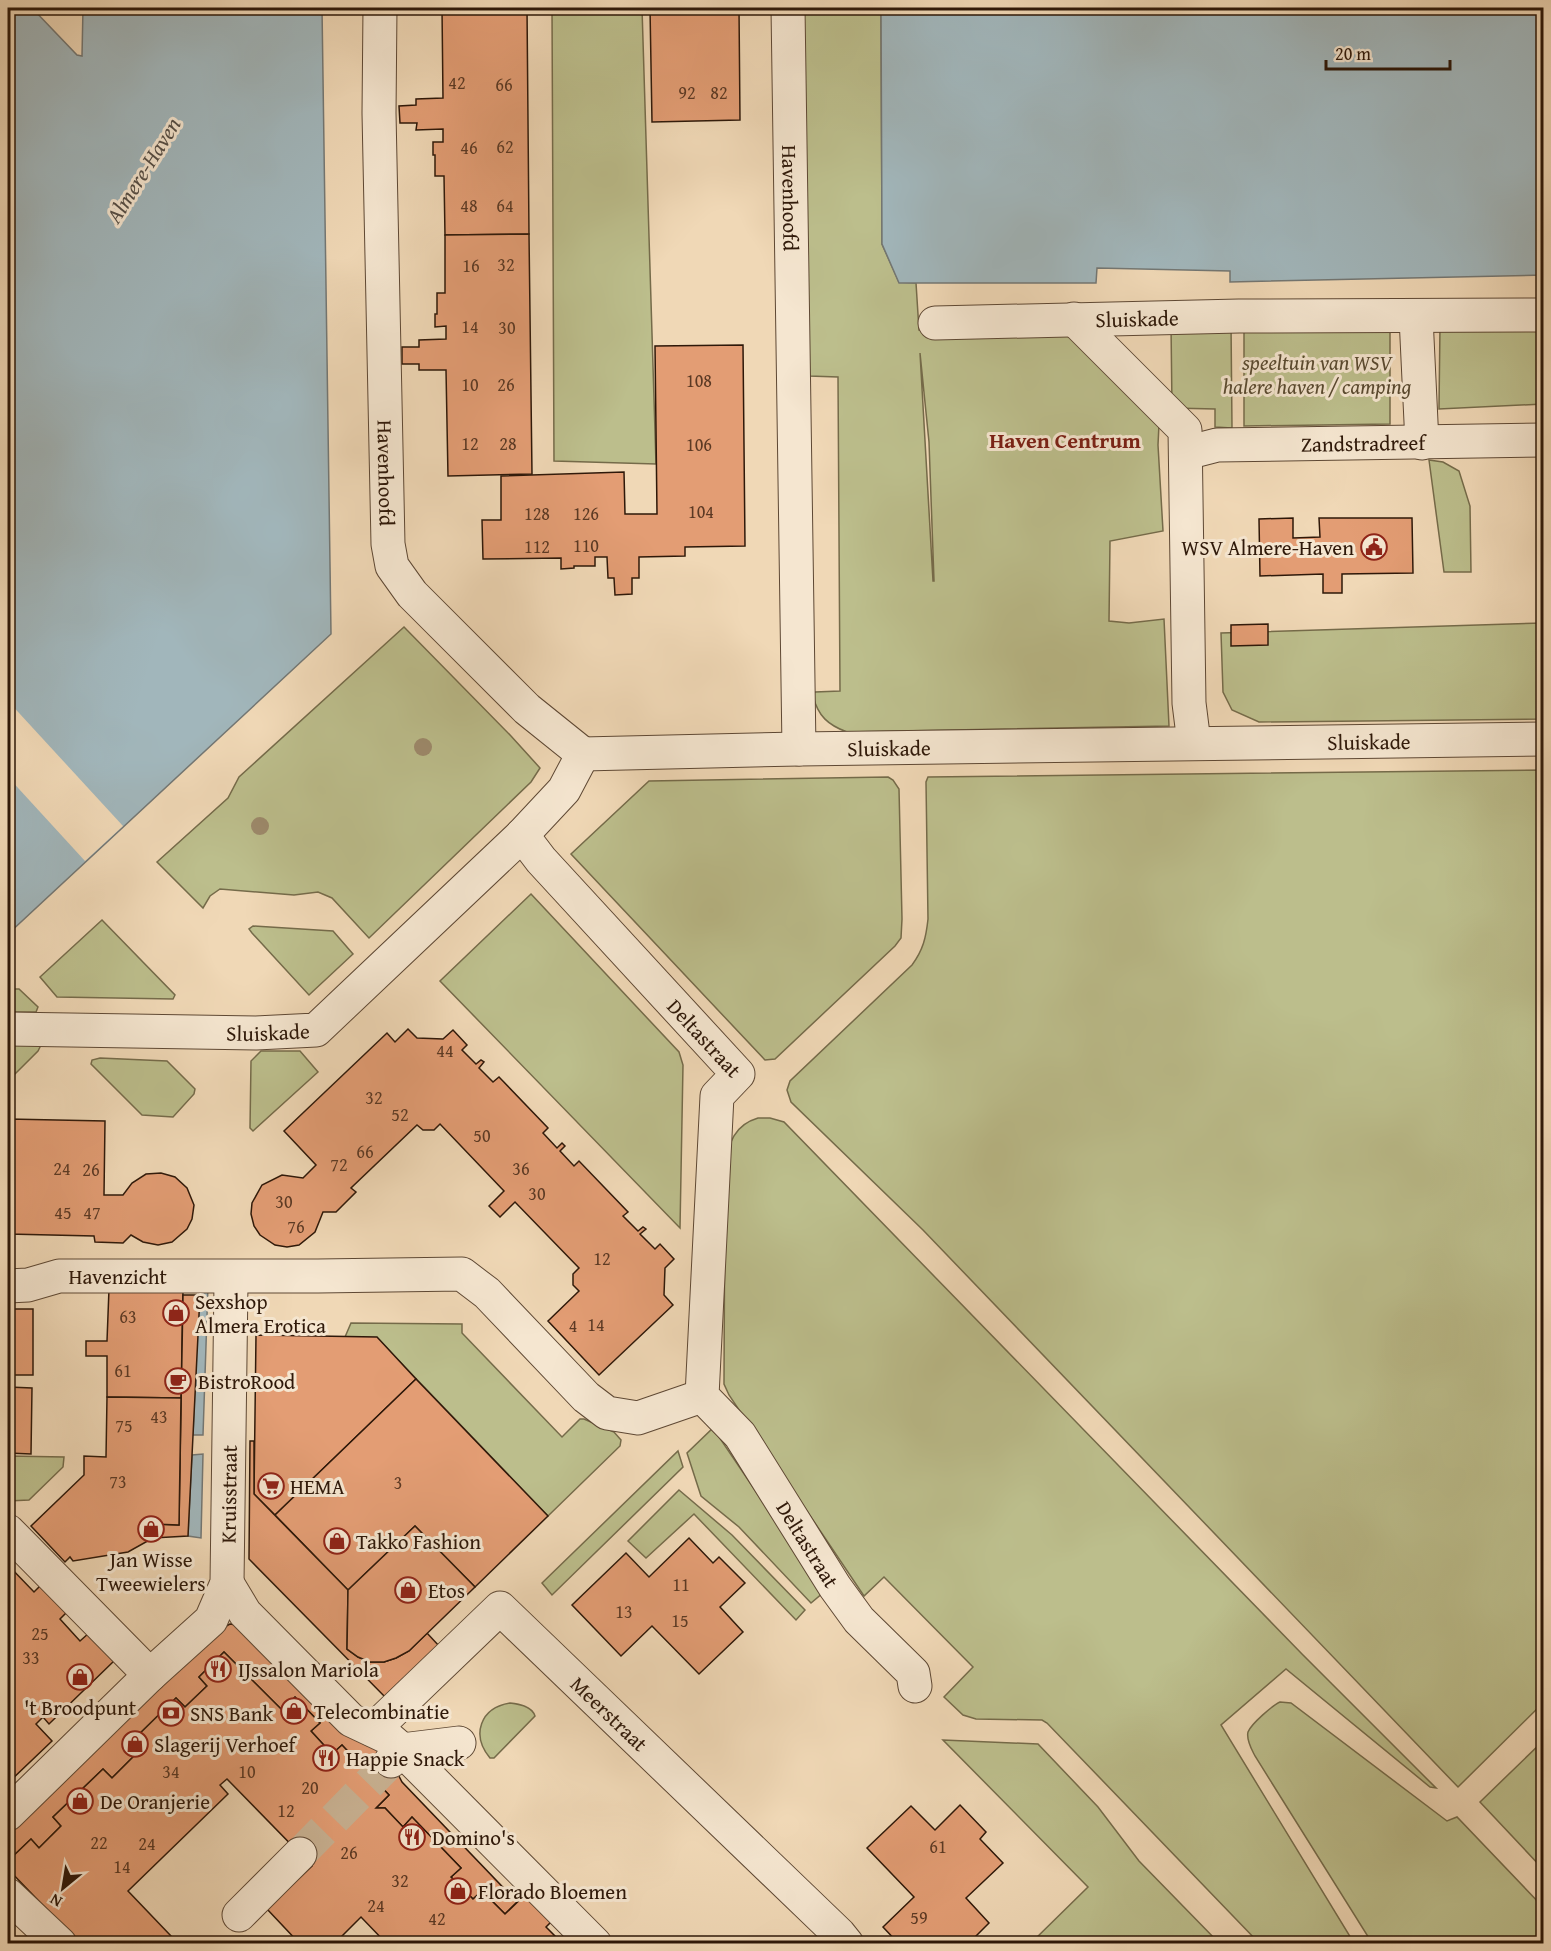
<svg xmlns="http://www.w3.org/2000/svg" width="1551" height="1951" font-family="'Gentium Book Plus',serif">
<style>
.green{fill:#bcbe8c;stroke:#756b4a;stroke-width:1.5;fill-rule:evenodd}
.water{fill:#a1b6bb;stroke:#737774;stroke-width:1.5}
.pier{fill:#f0d8b6}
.building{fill:#e39d74;stroke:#2e1809;stroke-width:1.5}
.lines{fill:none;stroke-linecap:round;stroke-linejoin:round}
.pedestrian-tunnel{stroke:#c9b293;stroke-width:33;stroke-dasharray:33 16;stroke-linecap:butt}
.pedestrian-casing{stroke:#5e4834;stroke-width:35}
.minor-casing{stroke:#5e4834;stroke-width:35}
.pedestrian{stroke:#f5e6d0;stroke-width:33}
.minor{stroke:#f5e6d0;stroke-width:33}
.tree{fill:#9d8a6c}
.labels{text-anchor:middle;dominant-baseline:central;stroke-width:6;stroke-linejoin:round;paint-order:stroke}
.number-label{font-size:18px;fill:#5b3924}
.street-label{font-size:21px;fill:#2e1809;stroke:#f5e6d0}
.park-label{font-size:21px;font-style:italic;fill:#594a30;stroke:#f5e6d0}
.poi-label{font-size:21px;fill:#2e1809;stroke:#f5e6d0;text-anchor:start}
.water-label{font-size:22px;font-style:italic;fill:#564f47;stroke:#f5e6d0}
.neighbourhood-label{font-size:22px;font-weight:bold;fill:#7a1f14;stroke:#f5e6d0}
</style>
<rect width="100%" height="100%" fill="#f0d8b6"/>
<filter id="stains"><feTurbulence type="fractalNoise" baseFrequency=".00333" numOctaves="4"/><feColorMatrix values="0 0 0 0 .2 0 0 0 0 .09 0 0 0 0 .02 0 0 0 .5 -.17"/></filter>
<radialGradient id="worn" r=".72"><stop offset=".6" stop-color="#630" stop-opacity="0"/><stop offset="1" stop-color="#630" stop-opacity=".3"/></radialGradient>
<g class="green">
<polygon points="552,8 642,8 656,464 554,461"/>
<path d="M833 8H881L882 244 899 282 916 283 919 330 1064 327 1159 424 1158 445 1163 531 1110 541 1109 621 1129 623 1164 619 1169 726 847 732C828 725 818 716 813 696L815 692 840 691 838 377 809 376 803 11 832 10ZM920 353 929 442 934 581H933Z"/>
<polygon points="1231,323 1232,428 1215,427 1215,409 1172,408 1171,325"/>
<polygon points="1244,324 1390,324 1390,424 1244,426"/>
<polygon points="1543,324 1543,404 1439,409 1440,325"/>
<polygon points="1429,460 1443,462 1459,471 1470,506 1471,572 1444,572"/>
<polygon points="1543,623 1543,719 1259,722 1232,710 1223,692 1221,633"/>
<polygon points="404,627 511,736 540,768 531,782 369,938 332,898 318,892 294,895 220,889 210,896 203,908 157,862 228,798 239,777"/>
<path d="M1543 770V1703L1458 1787 923 1230 791 1102 787 1090 790 1081 912 965C923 950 926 938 928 919L926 782 928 777Z"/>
<polygon points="888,777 893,780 899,789 902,919 901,938 895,946 775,1059 765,1060 571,854 649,781"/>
<polygon points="531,894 679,1052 683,1065 680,1228 440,981"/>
<polygon points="102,920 175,995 173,999 57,997 40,977"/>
<polygon points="253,926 333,931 353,954 309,995 252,933 249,929"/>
<polygon points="8,989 19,989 38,1007 36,1012 8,1012"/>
<polygon points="8,1044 41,1045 38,1051 15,1074 8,1073"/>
<polygon points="261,1051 300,1051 318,1072 253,1131 250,1128 251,1061"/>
<polygon points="100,1058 167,1061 195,1089 194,1094 173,1117 142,1115 91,1064 92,1060"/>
<path d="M758 1118H770L784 1122 1302 1654 1436 1788 1430 1787 1286 1669 1221 1725 1354 1943H1259L1047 1723 1042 1720 976 1719 963 1715 944 1697 973 1667 884 1577 864 1596 729 1395 724 1384 725 1165C729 1143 734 1125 758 1118Z"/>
<polygon points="351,1323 462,1324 462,1333 562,1437 580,1419 584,1419 614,1432 621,1440 620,1446 548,1516 377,1338 345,1337"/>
<polygon points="713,1428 824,1592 811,1603 739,1527 701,1496 687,1453"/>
<polygon points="678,1451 683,1467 552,1595 542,1583"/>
<polygon points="8,1456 64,1457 63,1467 29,1500 8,1501"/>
<polygon points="679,1490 732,1535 805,1610 796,1620 694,1514 646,1558 628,1541"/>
<path d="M1280 1702 1291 1703 1447 1821 1457 1817 1543 1907V1943H1372L1255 1756C1252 1750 1246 1740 1248 1732 1251 1724 1273 1705 1280 1702Z"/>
<path d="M510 1703C519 1704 532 1706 535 1716L494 1758H490C471 1735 480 1708 510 1703Z"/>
<polygon points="943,1740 1038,1744 1098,1807 1139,1861 1219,1943 1031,1943 1088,1887"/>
<polygon points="1543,1741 1543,1869 1480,1802"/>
</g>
<g class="water">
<polygon points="8,8 32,8 77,55 82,56 83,8 322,8 331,634 8,934"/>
<polygon points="881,8 1543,8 1543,275 1230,282 1230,271 1097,268 1096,283 899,283 882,244"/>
<polygon points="199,1286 208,1286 203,1435 193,1435"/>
<polygon points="203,1454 201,1538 188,1536 192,1455"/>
</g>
<polygon class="pier" points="8,701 123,826 85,861 8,777"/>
<g class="building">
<polygon points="442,8 527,8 529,234 445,235 444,176 435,176 435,155 433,155 433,142 443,142 443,129 416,130 417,123 400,123 399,106 416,105 416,99 443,98"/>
<polygon points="650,8 739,8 740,120 652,122"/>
<polygon points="529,234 532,474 448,476 446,370 419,370 419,364 402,364 402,347 419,347 419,340 446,339 446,326 435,327 435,314 437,314 437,293 445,293 445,235"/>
<polygon points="743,345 745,546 685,547 685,556 639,557 639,578 632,578 632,594 615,595 614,578 608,578 607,557 595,557 595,566 574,566 574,568 561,569 561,558 483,559 482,520 501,520 501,476 624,472 625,514 657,514 655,346"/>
<polygon points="1293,518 1293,538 1320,537 1319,518 1412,518 1413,573 1342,574 1342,593 1323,593 1323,574 1260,576 1259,519"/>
<polygon points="1268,624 1268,645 1231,646 1231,625"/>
<polygon points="408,1029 417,1038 443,1039 453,1030 467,1045 462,1050 476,1064 481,1060 484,1062 479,1068 493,1082 499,1077 548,1128 543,1133 557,1148 562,1143 565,1146 560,1151 574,1166 579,1161 628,1212 623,1216 638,1231 643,1227 646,1229 640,1234 655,1249 660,1244 674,1259 665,1268 664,1295 673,1305 599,1375 548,1321 579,1291 573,1285 573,1274 579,1268 515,1202 500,1217 489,1206 504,1191 440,1124 434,1130 423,1130 417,1125 351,1188 356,1192 336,1212 323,1212 315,1232 299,1245 287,1247 275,1245 260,1235 254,1226 251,1214 252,1203 262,1185 282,1175 303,1178 316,1165 284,1131 387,1033 395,1042"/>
<polygon points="8,1119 105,1121 104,1195 123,1195 132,1183 146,1174 161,1173 175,1177 187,1188 194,1205 192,1219 187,1229 172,1242 158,1245 143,1242 131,1235 123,1243 95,1242 94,1236 8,1234"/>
<polygon points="109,1289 183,1290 181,1398 107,1397 107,1356 86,1356 86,1341 107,1341"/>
<polygon points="183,1295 200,1295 188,1536 153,1538 153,1524 179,1525"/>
<rect x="8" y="1309" width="25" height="66"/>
<polygon points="256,1335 377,1337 416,1379 275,1515 254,1494"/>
<polygon points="416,1379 548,1516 475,1587 415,1526 348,1590 275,1515"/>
<polygon points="8,1387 32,1388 31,1454 8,1453"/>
<polygon points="107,1397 181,1398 179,1525 153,1524 153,1538 128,1552 73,1561 70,1557 65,1562 31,1526 84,1475 84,1456 106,1457"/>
<polygon points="250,1441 254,1441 254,1494 348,1590 347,1649 358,1657 370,1662 384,1662 396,1658 409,1651 427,1633 440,1647 387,1699 249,1559"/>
<polygon points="415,1526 475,1587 409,1651 396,1658 384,1662 370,1662 358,1657 347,1649 348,1590"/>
<polygon points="689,1538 713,1563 719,1557 745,1583 720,1607 743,1632 699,1674 652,1626 621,1656 572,1605 626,1553 649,1577"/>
<polygon points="8,1565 34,1592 42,1584 68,1611 60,1619 80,1641 89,1633 115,1660 49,1724 43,1717 36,1724 52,1741 8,1783"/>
<polygon points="230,1624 243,1626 382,1752 391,1761 402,1782 517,1902 505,1914 482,1891 473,1899 451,1877 461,1868 412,1817 403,1827 385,1808 376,1808 389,1795 342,1745 332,1754 311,1731 320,1723 295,1697 282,1710 224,1652 199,1677 207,1686 185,1707 176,1698 126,1747 134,1756 112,1778 103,1769 53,1817 61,1826 39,1848 31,1839 8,1861 8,1822 213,1633"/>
<polygon points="224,1652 282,1710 295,1697 320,1723 311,1731 332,1754 342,1745 389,1795 376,1808 385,1808 403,1827 412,1817 461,1868 451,1877 473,1899 482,1891 505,1914 529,1891 555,1918 546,1927 563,1944 387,1944 361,1917 334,1944 300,1944 267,1909 312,1866 227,1779 220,1785 228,1794 128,1891 171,1936 163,1944 80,1944 8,1869 8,1861 31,1839 39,1848 61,1826 53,1817 103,1769 112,1778 134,1756 126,1747 176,1698 185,1707 207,1686 199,1677"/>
<polygon points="960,1805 986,1832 980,1839 1003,1863 966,1898 989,1923 968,1944 899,1944 883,1927 914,1897 867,1848 911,1806 935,1830"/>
<polygon points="8,1939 32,1940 36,1944 8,1944"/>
</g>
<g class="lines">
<polyline class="pedestrian-tunnel" points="300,1854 391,1761"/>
<g class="pedestrian-casing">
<g id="pedestrian">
<polyline points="8,1531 150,1675"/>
<polyline points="227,1583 245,1613 351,1720 387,1737 402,1750 595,1944"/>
<path id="s1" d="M373 1730 500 1608 839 1934 847 1944"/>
<polyline points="391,1761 402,1750 459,1743"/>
<path id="s2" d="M8 1814 150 1675 211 1620 227 1583 231 1283"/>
<polyline points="8,1895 60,1944"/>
<polyline points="239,1915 300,1854"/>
</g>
</g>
<g class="minor-casing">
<g id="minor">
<path id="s3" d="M380 8 379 113 388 544 392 566 412 594 527 709 583 754"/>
<path id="s4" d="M788 8 799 749"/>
<polyline points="1416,317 1422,443"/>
<polyline points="1074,319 1185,430 1189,703 1194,743"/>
<path id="s5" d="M935 323 1239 316 1544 315"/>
<path id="s6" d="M1186 453 1217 445 1544 440"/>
<path id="s7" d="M583 754 799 749 1544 739"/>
<path id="s8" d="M522 835 541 860 738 1074 717 1096 702 1396 740 1435 835 1587 859 1620 913 1673 915 1686"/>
<path id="s9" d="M8 1029 256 1033 316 1030 522 835 564 790 583 754"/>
<path id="s10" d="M8 1286 28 1285 59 1276H318L462 1274 487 1293 586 1397 607 1413 638 1418 702 1396"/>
</g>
</g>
<use href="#pedestrian" class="pedestrian"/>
<use href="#minor" class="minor"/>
</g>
<g class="tree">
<circle cx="423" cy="747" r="9"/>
<circle cx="260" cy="826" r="9"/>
</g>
<defs>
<g id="civic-ring" transform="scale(1.35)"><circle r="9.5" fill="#f5e6d0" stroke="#8f2418" stroke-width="1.5"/><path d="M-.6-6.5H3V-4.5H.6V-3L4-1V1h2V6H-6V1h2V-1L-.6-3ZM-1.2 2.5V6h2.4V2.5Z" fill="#8f2418"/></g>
<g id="shop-ring" transform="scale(1.35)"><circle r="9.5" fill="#f5e6d0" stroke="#8f2418" stroke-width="1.5"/><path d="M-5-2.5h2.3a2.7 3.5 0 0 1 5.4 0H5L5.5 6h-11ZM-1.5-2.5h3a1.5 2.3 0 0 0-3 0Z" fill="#8f2418"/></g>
<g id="cafe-ring" transform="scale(1.35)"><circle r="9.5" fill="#f5e6d0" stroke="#8f2418" stroke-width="1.5"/><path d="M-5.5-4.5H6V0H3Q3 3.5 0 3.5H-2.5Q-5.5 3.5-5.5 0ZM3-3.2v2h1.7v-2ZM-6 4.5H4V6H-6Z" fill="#8f2418"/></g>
<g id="supermarket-ring" transform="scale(1.35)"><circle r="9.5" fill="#f5e6d0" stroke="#8f2418" stroke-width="1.5"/><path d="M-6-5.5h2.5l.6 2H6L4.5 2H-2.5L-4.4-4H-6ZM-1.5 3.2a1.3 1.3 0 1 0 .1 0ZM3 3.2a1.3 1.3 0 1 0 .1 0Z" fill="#8f2418"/></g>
<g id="restaurant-ring" transform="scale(1.35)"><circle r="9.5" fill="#f5e6d0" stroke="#8f2418" stroke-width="1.5"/><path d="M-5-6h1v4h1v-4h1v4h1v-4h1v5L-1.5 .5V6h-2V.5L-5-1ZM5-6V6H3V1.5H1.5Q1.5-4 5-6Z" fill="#8f2418"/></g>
<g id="bank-ring" transform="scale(1.35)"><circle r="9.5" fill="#f5e6d0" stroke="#8f2418" stroke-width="1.5"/><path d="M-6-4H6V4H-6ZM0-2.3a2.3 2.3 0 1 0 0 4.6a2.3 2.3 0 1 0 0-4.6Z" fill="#8f2418"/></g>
</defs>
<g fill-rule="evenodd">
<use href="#civic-ring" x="1374" y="547"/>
<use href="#shop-ring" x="176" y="1313"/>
<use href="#cafe-ring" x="178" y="1381"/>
<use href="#supermarket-ring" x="271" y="1486"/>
<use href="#shop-ring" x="151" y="1529"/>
<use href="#shop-ring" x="337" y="1541"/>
<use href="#shop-ring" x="408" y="1590"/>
<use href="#restaurant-ring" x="218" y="1669"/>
<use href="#shop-ring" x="80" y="1677"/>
<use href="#shop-ring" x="294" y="1711"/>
<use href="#bank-ring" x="171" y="1713"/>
<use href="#shop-ring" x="135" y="1744"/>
<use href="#restaurant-ring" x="326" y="1758"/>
<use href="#shop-ring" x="80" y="1801"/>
<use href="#restaurant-ring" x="412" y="1837"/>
<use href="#shop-ring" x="458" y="1891"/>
</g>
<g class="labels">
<g class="number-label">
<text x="457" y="82">42</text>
<text x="504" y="84">66</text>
<text x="687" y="92">92</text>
<text x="719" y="92">82</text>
<text x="505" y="146">62</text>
<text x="469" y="147">46</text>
<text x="469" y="205">48</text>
<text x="505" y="205">64</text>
<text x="506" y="264">32</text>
<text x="471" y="265">16</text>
<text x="470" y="326">14</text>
<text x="507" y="327">30</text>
<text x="699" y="380">108</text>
<text x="470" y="384">10</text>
<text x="506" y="384">26</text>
<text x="470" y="443">12</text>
<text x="508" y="443">28</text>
<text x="699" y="444">106</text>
<text x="701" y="511">104</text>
<text x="537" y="513">128</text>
<text x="586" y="513">126</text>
<text x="586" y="545">110</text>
<text x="537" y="546">112</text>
<text x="445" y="1050">44</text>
<text x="374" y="1097">32</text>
<text x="400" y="1114">52</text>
<text x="482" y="1135">50</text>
<text x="365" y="1151">66</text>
<text x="339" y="1164">72</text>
<text x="62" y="1168">24</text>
<text x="521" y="1168">36</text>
<text x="91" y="1169">26</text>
<text x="537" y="1193">30</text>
<text x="284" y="1201">30</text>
<text x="63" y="1212">45</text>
<text x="92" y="1212">47</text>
<text x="296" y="1226">76</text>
<text x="602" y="1258">12</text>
<text x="128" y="1316">63</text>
<text x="596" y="1324">14</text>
<text x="573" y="1325">4</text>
<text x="123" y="1370">61</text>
<text x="159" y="1416">43</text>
<text x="124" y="1425">75</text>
<text x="118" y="1481">73</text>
<text x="398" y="1482">3</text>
<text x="681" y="1584">11</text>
<text x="624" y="1611">13</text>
<text x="680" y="1620">15</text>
<text x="40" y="1633">25</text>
<text x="31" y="1657">33</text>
<text x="171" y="1771">34</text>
<text x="247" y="1771">10</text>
<text x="310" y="1787">20</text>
<text x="286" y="1810">12</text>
<text x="99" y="1842">22</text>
<text x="147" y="1843">24</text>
<text x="938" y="1846">61</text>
<text x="349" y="1852">26</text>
<text x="122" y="1866">14</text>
<text x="400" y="1880">32</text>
<text x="376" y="1905">24</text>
<text x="919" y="1917">59</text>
<text x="437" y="1918">42</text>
</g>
<g class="street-label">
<text stroke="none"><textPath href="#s4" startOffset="190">Havenhoofd</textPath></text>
<text stroke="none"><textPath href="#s5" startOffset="202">Sluiskade</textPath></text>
<text stroke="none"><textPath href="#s6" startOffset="178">Zandstradreef</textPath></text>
<text stroke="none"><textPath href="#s3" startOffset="465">Havenhoofd</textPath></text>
<text stroke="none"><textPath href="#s7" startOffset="786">Sluiskade</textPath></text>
<text stroke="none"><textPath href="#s7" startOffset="306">Sluiskade</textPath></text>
<text stroke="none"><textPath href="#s9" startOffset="260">Sluiskade</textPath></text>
<text stroke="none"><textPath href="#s8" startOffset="273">Deltastraat</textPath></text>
<text stroke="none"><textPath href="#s10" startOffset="111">Havenzicht</textPath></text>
<text stroke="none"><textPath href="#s2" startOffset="410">Kruisstraat</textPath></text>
<text stroke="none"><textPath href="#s8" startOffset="836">Deltastraat</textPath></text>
<text stroke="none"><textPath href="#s1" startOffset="328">Meerstraat</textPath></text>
</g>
<g class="park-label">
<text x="1317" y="362">speeltuin van WSV<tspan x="1317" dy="24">halere haven / camping</tspan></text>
</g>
<g class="poi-label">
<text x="1354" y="547" text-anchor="end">WSV Almere-Haven</text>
<text x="195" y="1301">Sexshop<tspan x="195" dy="24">Almera Erotica</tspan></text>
<text x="198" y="1381">BistroRood</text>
<text x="290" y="1486">HEMA</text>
<text x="356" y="1541">Takko Fashion</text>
<text x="151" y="1559" text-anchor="middle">Jan Wisse<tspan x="151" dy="24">Tweewielers</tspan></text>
<text x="428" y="1590">Etos</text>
<text x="238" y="1669">IJssalon Mariola</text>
<text x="80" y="1707" text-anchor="middle">'t Broodpunt</text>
<text x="314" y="1711">Telecombinatie</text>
<text x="190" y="1713">SNS Bank</text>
<text x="154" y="1744">Slagerij Verhoef</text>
<text x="346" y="1758">Happie Snack</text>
<text x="100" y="1801">De Oranjerie</text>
<text x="432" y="1837">Domino's</text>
<text x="478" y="1891">Florado Bloemen</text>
</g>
<g class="water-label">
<text transform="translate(143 170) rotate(-58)">Almere-Haven</text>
</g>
<g class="neighbourhood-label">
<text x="1065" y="440">Haven Centrum</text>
</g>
</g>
<rect width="1551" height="1951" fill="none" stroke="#f0d8b6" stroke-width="30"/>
<rect x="9" y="9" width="1533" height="1933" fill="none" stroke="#2e1809" stroke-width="3"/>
<rect x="15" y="15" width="1521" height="1921" fill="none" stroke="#2e1809" stroke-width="1.5"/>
<g transform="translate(63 1888) rotate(210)" stroke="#f5e6d0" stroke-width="4.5" paint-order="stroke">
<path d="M0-4.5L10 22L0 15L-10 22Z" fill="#2e1809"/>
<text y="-9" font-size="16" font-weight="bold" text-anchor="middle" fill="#2e1809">N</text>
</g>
<path d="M1326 60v9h124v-9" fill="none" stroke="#2e1809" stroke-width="3"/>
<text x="1335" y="60" font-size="18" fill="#2e1809" stroke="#f5e6d0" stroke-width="4.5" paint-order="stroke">20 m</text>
<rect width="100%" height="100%" filter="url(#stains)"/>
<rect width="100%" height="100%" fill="url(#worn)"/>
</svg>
